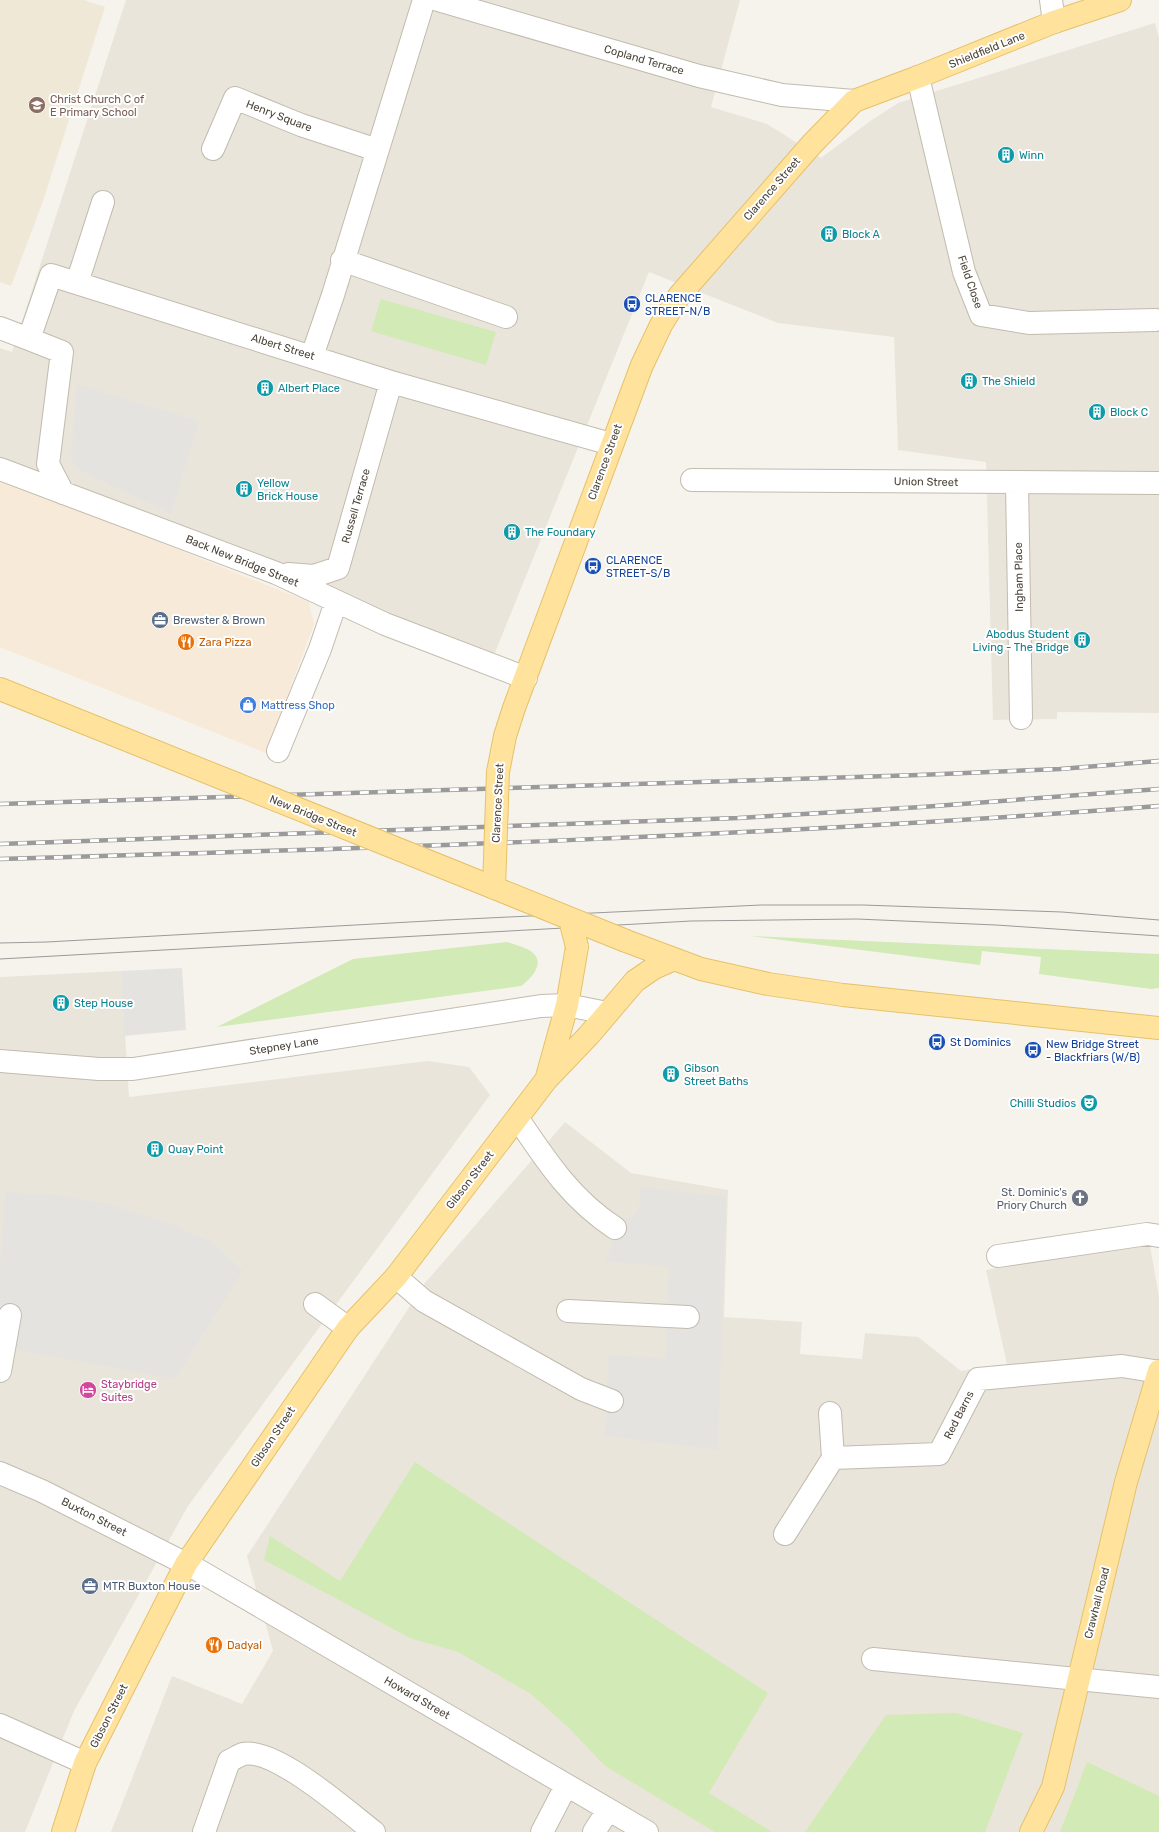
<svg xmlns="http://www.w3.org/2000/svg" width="1159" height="1832" font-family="Rubik,sans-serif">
<rect width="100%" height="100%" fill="#f6f3ec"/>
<path fill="#eae5da" d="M126,0H740L711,107L767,124L821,158L869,122L898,103L1155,23L1159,38V713L1057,712V719L993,720L986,462L898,450L894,337L778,323L649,272L492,660L0,465V348L12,352Z
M121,971L129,1097L428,1061L469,1067L490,1095L188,1506L74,1711L25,1832H0V977Z
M565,1122L631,1173L728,1190L724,1317L802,1322L800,1354L862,1359L865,1333L918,1337L961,1371L1007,1364L986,1270L1149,1240L1159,1297V1832H111L172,1676L242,1704L273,1651L247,1556L425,1283Z"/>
<path fill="#f7ead8" d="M0,478L309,602L314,624L266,753L0,647Z"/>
<path fill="#efe8d6" d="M0,0H84L105,7L42,204L11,286L0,282Z"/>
<path fill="#d2eab5" d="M381,299L496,332L486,365L371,331Z
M751,936L1159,954V988L1151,989L1039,974L1041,957L982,951L980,965Z
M507,942C515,945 529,948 534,954C545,965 529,980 521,986L217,1027L353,959Z
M415,1462L768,1693L709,1793L772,1832H715L605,1766L570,1729L531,1694L458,1652L410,1638L264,1560L270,1536L340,1581Z
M956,1713L1023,1733L985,1832H805L886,1715Z
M1087,1762L1159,1796V1832H1060Z"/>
<path fill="#e5e3e0" d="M77,384L199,421L171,514L79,470L73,463L71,454Z
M182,968L186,1030L124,1036L121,971Z
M641,1187L726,1197L718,1450L605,1436L608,1355L665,1358L669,1266L605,1262L621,1219L632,1218L639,1208Z
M5,1192L58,1195L104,1203L169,1223L212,1242L243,1271L175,1379L0,1347V1266Z"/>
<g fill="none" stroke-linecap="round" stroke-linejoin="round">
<defs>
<path id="minor" d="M438,0L699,76L782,95L854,101
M1051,0L1054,22
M918,77L964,272L981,315L1029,323L1156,320
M213,149L235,98L301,125L377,150
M342,260L506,317
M77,283L103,202
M0,328L29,339L51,275L391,382L611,444
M29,339L62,352L48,464L63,493
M312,356L333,295L424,0
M0,469L276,573L385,624L526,678
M692,480L1159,483
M1017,483L1021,718
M288,574L314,576L338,568L391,382
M278,751L320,649L336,602
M0,1061L99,1069H133L541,1006L567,1005L607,1013
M518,1119C547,1162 571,1199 615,1228
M998,1256L1147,1234L1159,1236
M396,1277L424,1301L581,1389L612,1401
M315,1304L348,1328
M568,1311L688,1317
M0,1371L10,1315
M830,1413L833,1458
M0,1473L42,1491L198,1570L647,1832
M785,1534L833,1458L939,1454L978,1379L1122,1366L1159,1372
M873,1659L1159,1687
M0,1725L85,1763
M204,1832L229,1761C234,1759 239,1755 243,1754C275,1747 348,1812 374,1832
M542,1832L566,1786
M594,1832L608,1810"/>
<path id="major" d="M0,689L234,783
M498,772L505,736L514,708L642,365L661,325L679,296L812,144L854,101L918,77L1054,22L1120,0
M626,941L701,969L768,984L843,995L1159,1028
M547,1077L567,1005L577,947
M63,1832L85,1763L186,1564L348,1328L396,1277L546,1080L589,1035L635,981L654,968L672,960
M1031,1832L1053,1787L1126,1482L1159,1371"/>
</defs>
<use href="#minor" stroke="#c2bbae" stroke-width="24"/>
<use href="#major" stroke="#e6c16a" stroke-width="24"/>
<use href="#minor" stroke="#fff" stroke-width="22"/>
<use href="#major" stroke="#ffe39c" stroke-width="22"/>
<path stroke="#9a9a9a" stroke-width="1" d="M0,943L47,942L446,920L761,905H863L1062,912L1159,920
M0,959L691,921L857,919L996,925L1159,936"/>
<defs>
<path id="rail" d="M0,804L919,775L1060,769L1159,761
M0,844L738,818L922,807L1159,789
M0,859C386,848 773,836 1159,806"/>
</defs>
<use href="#rail" stroke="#9a9a9a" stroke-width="4.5"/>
<use href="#rail" stroke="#fff" stroke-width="3" stroke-dasharray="9" stroke-linecap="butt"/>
<defs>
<path id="major-bridge" d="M234,783L626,941
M494,888L498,772
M570,919L577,947"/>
</defs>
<use href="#major-bridge" stroke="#e6c16a" stroke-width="24" stroke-linecap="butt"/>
<use href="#major-bridge" stroke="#ffe39c" stroke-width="22"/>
</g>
<defs>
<symbol id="school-disc" viewBox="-11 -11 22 22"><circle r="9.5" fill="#8d6e63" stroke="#fff"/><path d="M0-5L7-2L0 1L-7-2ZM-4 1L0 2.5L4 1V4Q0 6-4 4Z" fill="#fff"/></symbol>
<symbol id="building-disc" viewBox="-11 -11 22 22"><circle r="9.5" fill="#0f9aa8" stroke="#fff"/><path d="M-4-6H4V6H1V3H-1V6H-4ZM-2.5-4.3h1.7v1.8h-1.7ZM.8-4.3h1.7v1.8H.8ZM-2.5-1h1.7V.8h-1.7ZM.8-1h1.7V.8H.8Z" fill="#fff"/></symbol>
<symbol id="bus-disc" viewBox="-11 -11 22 22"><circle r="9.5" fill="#1a4fb4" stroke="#fff"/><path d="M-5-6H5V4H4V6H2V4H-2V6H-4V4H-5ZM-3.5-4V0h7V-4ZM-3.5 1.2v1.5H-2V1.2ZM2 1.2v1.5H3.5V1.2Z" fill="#fff"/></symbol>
<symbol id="office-disc" viewBox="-11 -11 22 22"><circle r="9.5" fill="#5c6f8a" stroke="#fff"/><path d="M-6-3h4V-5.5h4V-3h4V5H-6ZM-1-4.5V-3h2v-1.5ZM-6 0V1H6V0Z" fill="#fff"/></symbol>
<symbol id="restaurant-disc" viewBox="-11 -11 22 22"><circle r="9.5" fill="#e8710a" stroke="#fff"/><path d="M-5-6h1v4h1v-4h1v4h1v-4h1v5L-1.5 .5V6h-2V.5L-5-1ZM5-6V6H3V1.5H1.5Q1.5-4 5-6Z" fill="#fff"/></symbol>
<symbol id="shop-disc" viewBox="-11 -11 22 22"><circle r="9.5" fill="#3f7fe0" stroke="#fff"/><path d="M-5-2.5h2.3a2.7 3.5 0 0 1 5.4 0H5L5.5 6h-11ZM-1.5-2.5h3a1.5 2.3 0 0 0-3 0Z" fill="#fff"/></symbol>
<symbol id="theatre-disc" viewBox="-11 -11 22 22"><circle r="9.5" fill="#0f9aa8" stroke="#fff"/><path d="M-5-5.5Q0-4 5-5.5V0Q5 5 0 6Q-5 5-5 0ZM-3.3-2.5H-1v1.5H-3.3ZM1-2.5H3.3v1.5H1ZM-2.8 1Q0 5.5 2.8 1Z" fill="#fff"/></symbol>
<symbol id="church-disc" viewBox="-11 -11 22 22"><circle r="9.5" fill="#6b7280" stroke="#fff"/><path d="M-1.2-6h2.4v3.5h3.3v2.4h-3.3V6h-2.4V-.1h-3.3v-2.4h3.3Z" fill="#fff"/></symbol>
<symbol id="hotel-disc" viewBox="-11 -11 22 22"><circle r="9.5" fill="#d1479c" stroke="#fff"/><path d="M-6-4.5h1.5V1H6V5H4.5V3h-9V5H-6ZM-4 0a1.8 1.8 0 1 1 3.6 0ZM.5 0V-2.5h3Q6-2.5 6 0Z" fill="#fff"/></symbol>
</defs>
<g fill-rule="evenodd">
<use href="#school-disc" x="27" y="95" width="20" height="20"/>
<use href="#building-disc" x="996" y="145" width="20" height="20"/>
<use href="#building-disc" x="819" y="224" width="20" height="20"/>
<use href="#bus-disc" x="622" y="294" width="20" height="20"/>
<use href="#building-disc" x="959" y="371" width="20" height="20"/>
<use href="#building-disc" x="255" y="378" width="20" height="20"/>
<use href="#building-disc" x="1087" y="402" width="20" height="20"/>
<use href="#building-disc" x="234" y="479" width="20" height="20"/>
<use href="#building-disc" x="502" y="522" width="20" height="20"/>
<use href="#bus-disc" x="583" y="556" width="20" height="20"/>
<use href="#office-disc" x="150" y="610" width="20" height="20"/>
<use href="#building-disc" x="1072" y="630" width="20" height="20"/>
<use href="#restaurant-disc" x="176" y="632" width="20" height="20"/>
<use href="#shop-disc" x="238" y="695" width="20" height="20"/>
<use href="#building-disc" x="51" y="993" width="20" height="20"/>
<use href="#bus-disc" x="927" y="1032" width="20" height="20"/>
<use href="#bus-disc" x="1023" y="1040" width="20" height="20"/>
<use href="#building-disc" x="661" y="1064" width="20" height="20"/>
<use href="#theatre-disc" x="1079" y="1093" width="20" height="20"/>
<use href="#building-disc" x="145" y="1139" width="20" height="20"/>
<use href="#church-disc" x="1070" y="1188" width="20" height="20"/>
<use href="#hotel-disc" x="78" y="1380" width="20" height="20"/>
<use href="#office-disc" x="80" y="1576" width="20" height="20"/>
<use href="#restaurant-disc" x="204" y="1635" width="20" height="20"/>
</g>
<g text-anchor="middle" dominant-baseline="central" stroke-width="4" stroke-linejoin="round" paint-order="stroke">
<g font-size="11" fill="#4b4439" stroke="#fff">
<text transform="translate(987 50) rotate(-22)">Shieldfield Lane</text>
<text transform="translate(644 60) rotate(16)">Copland Terrace</text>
<text transform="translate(279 116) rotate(21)">Henry Square</text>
<text transform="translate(772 189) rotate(-49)">Clarence Street</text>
<text transform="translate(970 282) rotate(71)">Field Close</text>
<text transform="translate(283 347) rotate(17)">Albert Street</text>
<text transform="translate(605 462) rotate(-70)">Clarence Street</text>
<text transform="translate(926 482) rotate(1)">Union Street</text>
<text transform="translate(356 506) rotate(-74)">Russell Terrace</text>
<text transform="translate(242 561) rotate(22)">Back New Bridge Street</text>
<text transform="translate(1019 577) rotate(-91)">Ingham Place</text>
<text transform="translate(498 803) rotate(-87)">Clarence Street</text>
<text transform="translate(313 816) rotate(22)">New Bridge Street</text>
<text transform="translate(284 1046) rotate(-9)">Stepney Lane</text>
<text transform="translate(470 1180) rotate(-52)">Gibson Street</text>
<text transform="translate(959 1415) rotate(-63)">Red Barns</text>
<text transform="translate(273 1437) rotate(-56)">Gibson Street</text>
<text transform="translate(94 1517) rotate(27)">Buxton Street</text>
<text transform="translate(1097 1603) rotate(-76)">Crawhall Road</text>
<text transform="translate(417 1698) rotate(30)">Howard Street</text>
<text transform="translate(109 1716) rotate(-63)">Gibson Street</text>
</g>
<g font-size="11" fill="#785e54" stroke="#fff" text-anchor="start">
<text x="50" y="99">Christ Church C of<tspan x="50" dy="13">E Primary School</tspan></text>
</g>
<g font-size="11" fill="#0d838f" stroke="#fff" text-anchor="start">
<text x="1019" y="155">Winn</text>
<text x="842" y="234">Block A</text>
<text x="982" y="381">The Shield</text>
<text x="278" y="388">Albert Place</text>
<text x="1110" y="412">Block C</text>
<text x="257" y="483">Yellow<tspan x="257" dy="13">Brick House</tspan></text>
<text x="525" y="532">The Foundary</text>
<text x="1069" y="634" text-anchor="end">Abodus Student<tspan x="1069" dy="13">Living - The Bridge</tspan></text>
<text x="74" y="1003">Step House</text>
<text x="684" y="1068">Gibson<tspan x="684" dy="13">Street Baths</tspan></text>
<text x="1076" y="1103" text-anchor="end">Chilli Studios</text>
<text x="168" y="1149">Quay Point</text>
</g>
<g font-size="11" fill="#164399" stroke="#fff" text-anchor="start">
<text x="645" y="298">CLARENCE<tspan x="645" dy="13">STREET-N/B</tspan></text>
<text x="606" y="560">CLARENCE<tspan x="606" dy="13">STREET-S/B</tspan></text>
<text x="950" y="1042">St Dominics</text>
<text x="1046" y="1044">New Bridge Street<tspan x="1046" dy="13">- Blackfriars (W/B)</tspan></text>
</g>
<g font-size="11" fill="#4e5e75" stroke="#fff" text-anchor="start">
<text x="173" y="620">Brewster &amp; Brown</text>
<text x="103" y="1586">MTR Buxton House</text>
</g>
<g font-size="11" fill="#c56008" stroke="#fff" text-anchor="start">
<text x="199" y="642">Zara Pizza</text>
<text x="227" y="1645">Dadyal</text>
</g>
<g font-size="11" fill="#366cbe" stroke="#fff" text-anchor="start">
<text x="261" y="705">Mattress Shop</text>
</g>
<g font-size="11" fill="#5b616d" stroke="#fff" text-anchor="end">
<text x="1067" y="1192">St. Dominic's<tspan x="1067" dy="13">Priory Church</tspan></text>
</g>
<g font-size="11" fill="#b23c85" stroke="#fff" text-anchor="start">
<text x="101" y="1384">Staybridge<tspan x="101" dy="13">Suites</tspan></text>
</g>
</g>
</svg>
